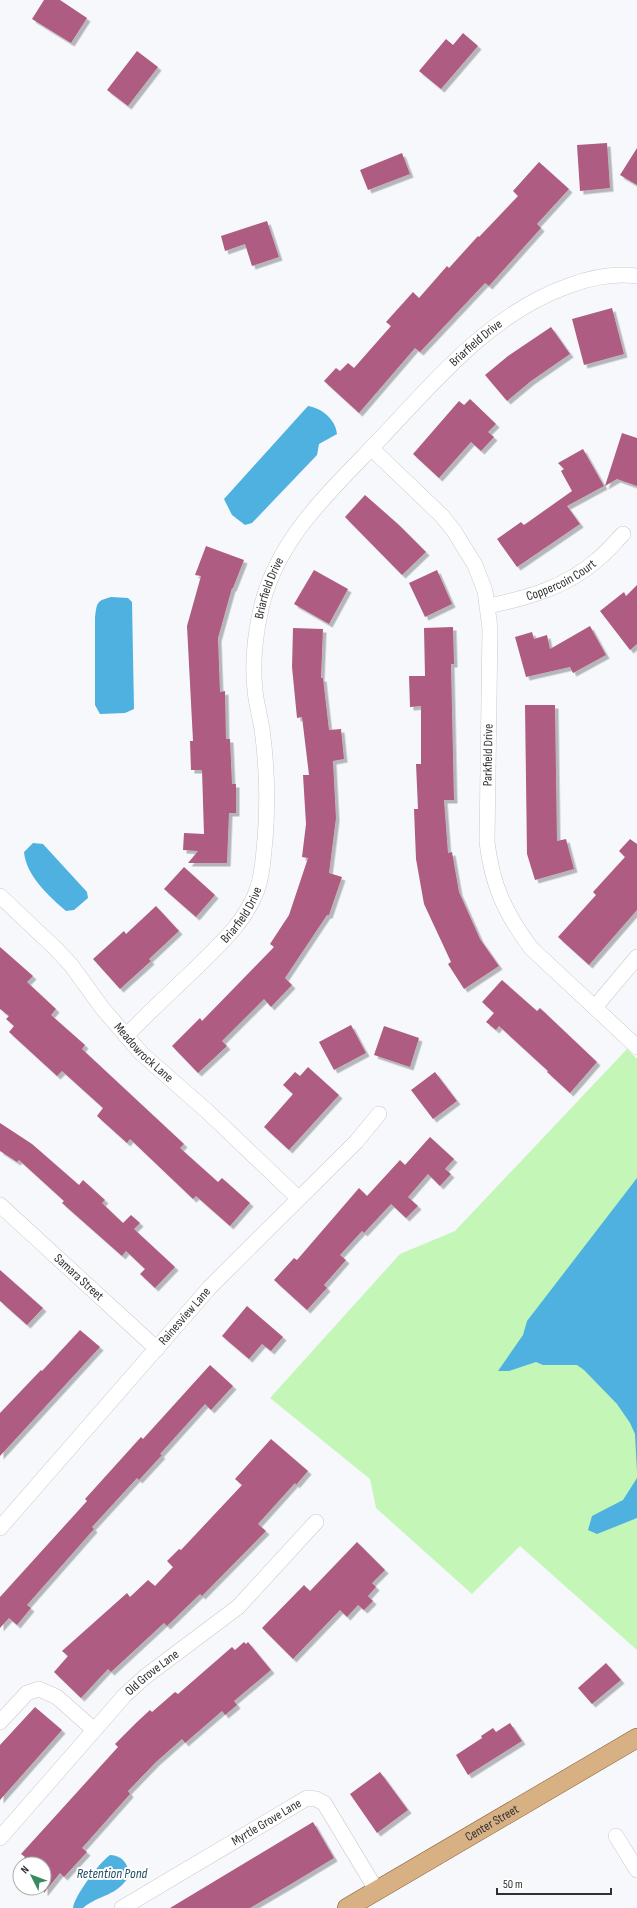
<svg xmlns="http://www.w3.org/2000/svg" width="637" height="1908" font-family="'Sofia Sans Condensed',sans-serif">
<defs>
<filter id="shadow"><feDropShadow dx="3.5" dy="3.5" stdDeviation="0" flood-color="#0004"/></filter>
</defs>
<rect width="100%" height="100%" fill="#f6f8fc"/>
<path fill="#c3f6b7" d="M627,1049L637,1059V1650L520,1546L472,1594L376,1508L370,1479L270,1398L400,1254L455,1231Z"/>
<path fill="#4eb1e0" d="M308,406C322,408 336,420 337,434L319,444L317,455L252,523L245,525L232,515L224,499Z
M111,597L128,598L132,602L134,709L125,713L100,714L95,705V618C97,603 96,601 111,597Z
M33,843L43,844L87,892L88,898L74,910L66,911C50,897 26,876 24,852Z
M637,1178V1472L635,1434L630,1423L617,1404L584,1370L577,1365H543L536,1362L509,1371H498L523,1335L527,1321Z
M637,1478V1518L597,1534L588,1530L592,1516L623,1500Z
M110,1855C123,1856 126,1862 130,1874C118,1897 99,1894 83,1908H73C75,1895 99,1863 110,1855Z"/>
<path fill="#ae5c81" filter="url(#shadow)" d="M44,0H60L87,18L71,43L32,19Z
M463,33L478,46L441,89L419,71L446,39L453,45Z
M137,51L158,67L128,106L107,90Z
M607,143L610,188L580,191L577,145Z
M637,148V185L620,175Z
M402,153L410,174L368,190L360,170Z
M539,162L569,189L537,224L541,228L489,286L485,283L420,352L415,348L359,413L324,381L336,368L340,371L348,363L354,368L391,326L386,322L413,292L419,298L447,266L449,268L478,236L479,237L518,196L513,191Z
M267,221L279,257L252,266L245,244L225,251L221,236Z
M612,308L624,354L584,365L572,319Z
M551,327L570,354L531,381L507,401L485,375L508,356Z
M470,399L496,424L488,432L494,437L481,451L471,442L439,478L413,454L459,401L464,405Z
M622,433L637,438V486L617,479L605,486Z
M583,449L604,486L567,506L580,524L517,567L497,539L521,522L524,525L572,491L561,471L564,469L558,463Z
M365,495L399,525L426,552L402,575L345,517Z
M206,546L244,560L233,588H232L218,638L220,692L225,691L226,739H230L232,784H236V813H229L227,863H188L198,851L183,850L184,833L204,834L202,770H191L190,741H193L187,626L201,576L195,575Z
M314,570L348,589L329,624L294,604Z
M437,570L452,604L425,617L409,583Z
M637,585V644L630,650L600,611L624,592L626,596Z
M590,626L606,655L573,673L570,667L526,677L515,637L532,632L534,639L547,635L550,649Z
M453,627L454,664H451L454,800H444L448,853L452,852L459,892L480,939L499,966L464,989L448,964L451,962L424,904L416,859L414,809H418L416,764H421V706L410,707L409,676H425L424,628Z
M293,628L323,629L321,678H323L329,730L341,729L344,759L333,761L336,818L329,873L342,877L329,915H327L285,978L292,985L271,1007L264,999L222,1041L227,1046L198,1073L172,1046L200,1018L202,1021L274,947L270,944L289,915L308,858L302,857L306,824L303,775H309L302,717L297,718L292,667Z
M525,705H555L557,841L566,839L574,869L535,880L527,854Z
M630,839L637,844V910L589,965L558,937L596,895L593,892L625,857L619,851Z
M184,867L215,895L196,917L164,889Z
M156,906L179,931L149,959L151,961L120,989L93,959L124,931L126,934Z
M0,947L33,976L27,982L56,1009L51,1015L85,1045L82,1049L184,1144L180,1148L218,1182L222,1178L250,1203L230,1226L196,1196L193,1199L130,1139L127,1143L97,1116L103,1108L62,1071L57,1076L9,1032L14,1026L6,1019L9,1016L0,1009Z
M502,980L537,1011L540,1008L597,1062L570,1093L547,1072L548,1071L499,1026L496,1030L486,1022L494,1013L482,1002Z
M351,1025L366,1053L334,1070L319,1042Z
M384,1026L419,1038L410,1067L374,1055Z
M308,1067L339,1095L289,1150L264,1127L293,1094L283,1085L295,1072L300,1076Z
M435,1072L457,1101L433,1119L411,1090Z
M0,1123L32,1144L79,1185L83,1180L105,1200L102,1203L123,1223L131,1215L140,1223L134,1229L175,1267L155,1288L140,1274L145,1269L126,1251L122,1256L62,1203L64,1201L19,1160L17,1162L0,1151Z
M430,1137L454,1159L445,1169L451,1174L440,1186L428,1174L408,1197L418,1206L406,1218L391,1204L364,1233L362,1231L340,1255L346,1260L324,1285L327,1288L307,1310L274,1280L294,1258L297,1260L359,1188L367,1196L400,1160L405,1165Z
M0,1270L43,1308L27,1325L0,1301Z
M247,1306L283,1337L271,1351L262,1344L249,1359L222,1336Z
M80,1330L100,1347L0,1456V1413L41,1370L42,1371Z
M210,1365L233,1386L211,1410L205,1404L160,1454L162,1455L139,1480L137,1478L92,1527L94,1529L27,1605L31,1608L17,1625L9,1618L0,1628V1597L87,1501L85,1499L141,1437L143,1439Z
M271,1439L308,1471L296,1485L295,1483L258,1524L266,1531L202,1596L200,1594L167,1626L164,1623L111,1672L108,1669L81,1698L54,1672L68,1656L62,1651L127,1593L130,1597L148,1580L155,1586L173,1567L167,1561L179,1549L181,1550L242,1485L235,1479Z
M357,1542L385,1570L372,1583L376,1587L368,1596L373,1601L364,1610L358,1605L347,1617L340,1610L293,1659L262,1628L304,1585L310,1591Z
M244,1642L246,1644L248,1642L271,1670L234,1701L237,1705L225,1715L222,1711L185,1743L182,1739L156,1762L128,1791L130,1794L82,1848L87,1852L64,1877L60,1873L44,1893V1864H19L25,1857L21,1854L118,1747L115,1744L137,1722L150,1710L152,1712L175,1692L178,1694L232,1647L235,1650Z
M606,1663L621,1680L592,1704L578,1688Z
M35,1707L62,1730L0,1800V1745Z
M510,1723L522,1741L468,1775L456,1755L482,1738L481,1736L493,1728L496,1732Z
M380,1772L408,1810L377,1833L350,1794Z
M313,1822L334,1858L291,1884L250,1908H170Z"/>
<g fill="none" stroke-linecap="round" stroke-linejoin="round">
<defs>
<g id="minor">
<path d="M371,448L442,516L454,531L475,565L485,591L490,628L487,842C492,885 505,913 531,948L637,1047"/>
<path id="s1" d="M488,606C528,598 566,587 597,560C607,552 615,542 623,534"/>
<path id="s2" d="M0,896L55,948L71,965L103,1009L142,1054L208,1112L298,1198"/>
<path d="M595,1007L637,957"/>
<path id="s3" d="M126,1036C148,1013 172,991 195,969C219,945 245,923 257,890C263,874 263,857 265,840C268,804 267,766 262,729C260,716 256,703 255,690C252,663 255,635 261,609C277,537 333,489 381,438C437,379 490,314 568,286C589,278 614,273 637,276"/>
<path id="s4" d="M0,1205L157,1349"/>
<path id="s5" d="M0,1528L210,1287L356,1142L379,1114"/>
<path d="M0,1722L27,1693L39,1689L57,1697L93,1729"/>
<path d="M616,1836L637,1870"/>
<path id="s6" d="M0,1838L125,1695L146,1676L238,1607L316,1522"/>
<path id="s7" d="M122,1908L307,1798L316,1799L324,1803L377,1891"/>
</g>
<g id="major">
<path id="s8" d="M347,1908L637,1738"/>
</g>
</defs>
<use href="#minor" stroke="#c9cace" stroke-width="16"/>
<use href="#major" stroke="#8c6131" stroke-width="20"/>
<use href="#minor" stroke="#fff" stroke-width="15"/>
<use href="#major" stroke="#d7b083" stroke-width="19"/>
</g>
<g text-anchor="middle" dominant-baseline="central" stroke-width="4" stroke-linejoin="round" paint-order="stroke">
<g font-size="13" fill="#313133" stroke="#fff">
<text stroke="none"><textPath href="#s3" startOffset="827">Briarfield Drive</textPath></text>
<text stroke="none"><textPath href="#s1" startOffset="78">Coppercoin Court</textPath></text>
<text stroke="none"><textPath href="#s3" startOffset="503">Briarfield Drive</textPath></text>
<text transform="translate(488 755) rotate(-89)">Parkfield Drive</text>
<text stroke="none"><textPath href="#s3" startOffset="168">Briarfield Drive</textPath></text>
<text stroke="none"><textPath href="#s2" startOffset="213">Meadowrock Lane</textPath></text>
<text stroke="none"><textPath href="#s4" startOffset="107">Samara Street</textPath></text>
<text stroke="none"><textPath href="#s5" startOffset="281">Rainesview Lane</textPath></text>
<text stroke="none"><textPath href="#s6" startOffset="225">Old Grove Lane</textPath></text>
<text stroke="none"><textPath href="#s7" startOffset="168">Myrtle Grove Lane</textPath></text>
<text stroke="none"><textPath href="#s8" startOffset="168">Center Street</textPath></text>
</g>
<g font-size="14" font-style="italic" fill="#244d62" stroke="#fff">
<text x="112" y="1873">Retention Pond</text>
</g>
</g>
<g transform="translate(32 1876) rotate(312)"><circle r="19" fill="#ffffff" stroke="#adadad"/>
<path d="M0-3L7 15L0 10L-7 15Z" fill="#378b5e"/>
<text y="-6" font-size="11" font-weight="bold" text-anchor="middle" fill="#313133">N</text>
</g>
<path d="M497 1888v6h114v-6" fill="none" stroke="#313133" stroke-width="2"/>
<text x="503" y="1888" font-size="12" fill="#313133" stroke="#ffffff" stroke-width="3" paint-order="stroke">50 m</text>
</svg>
